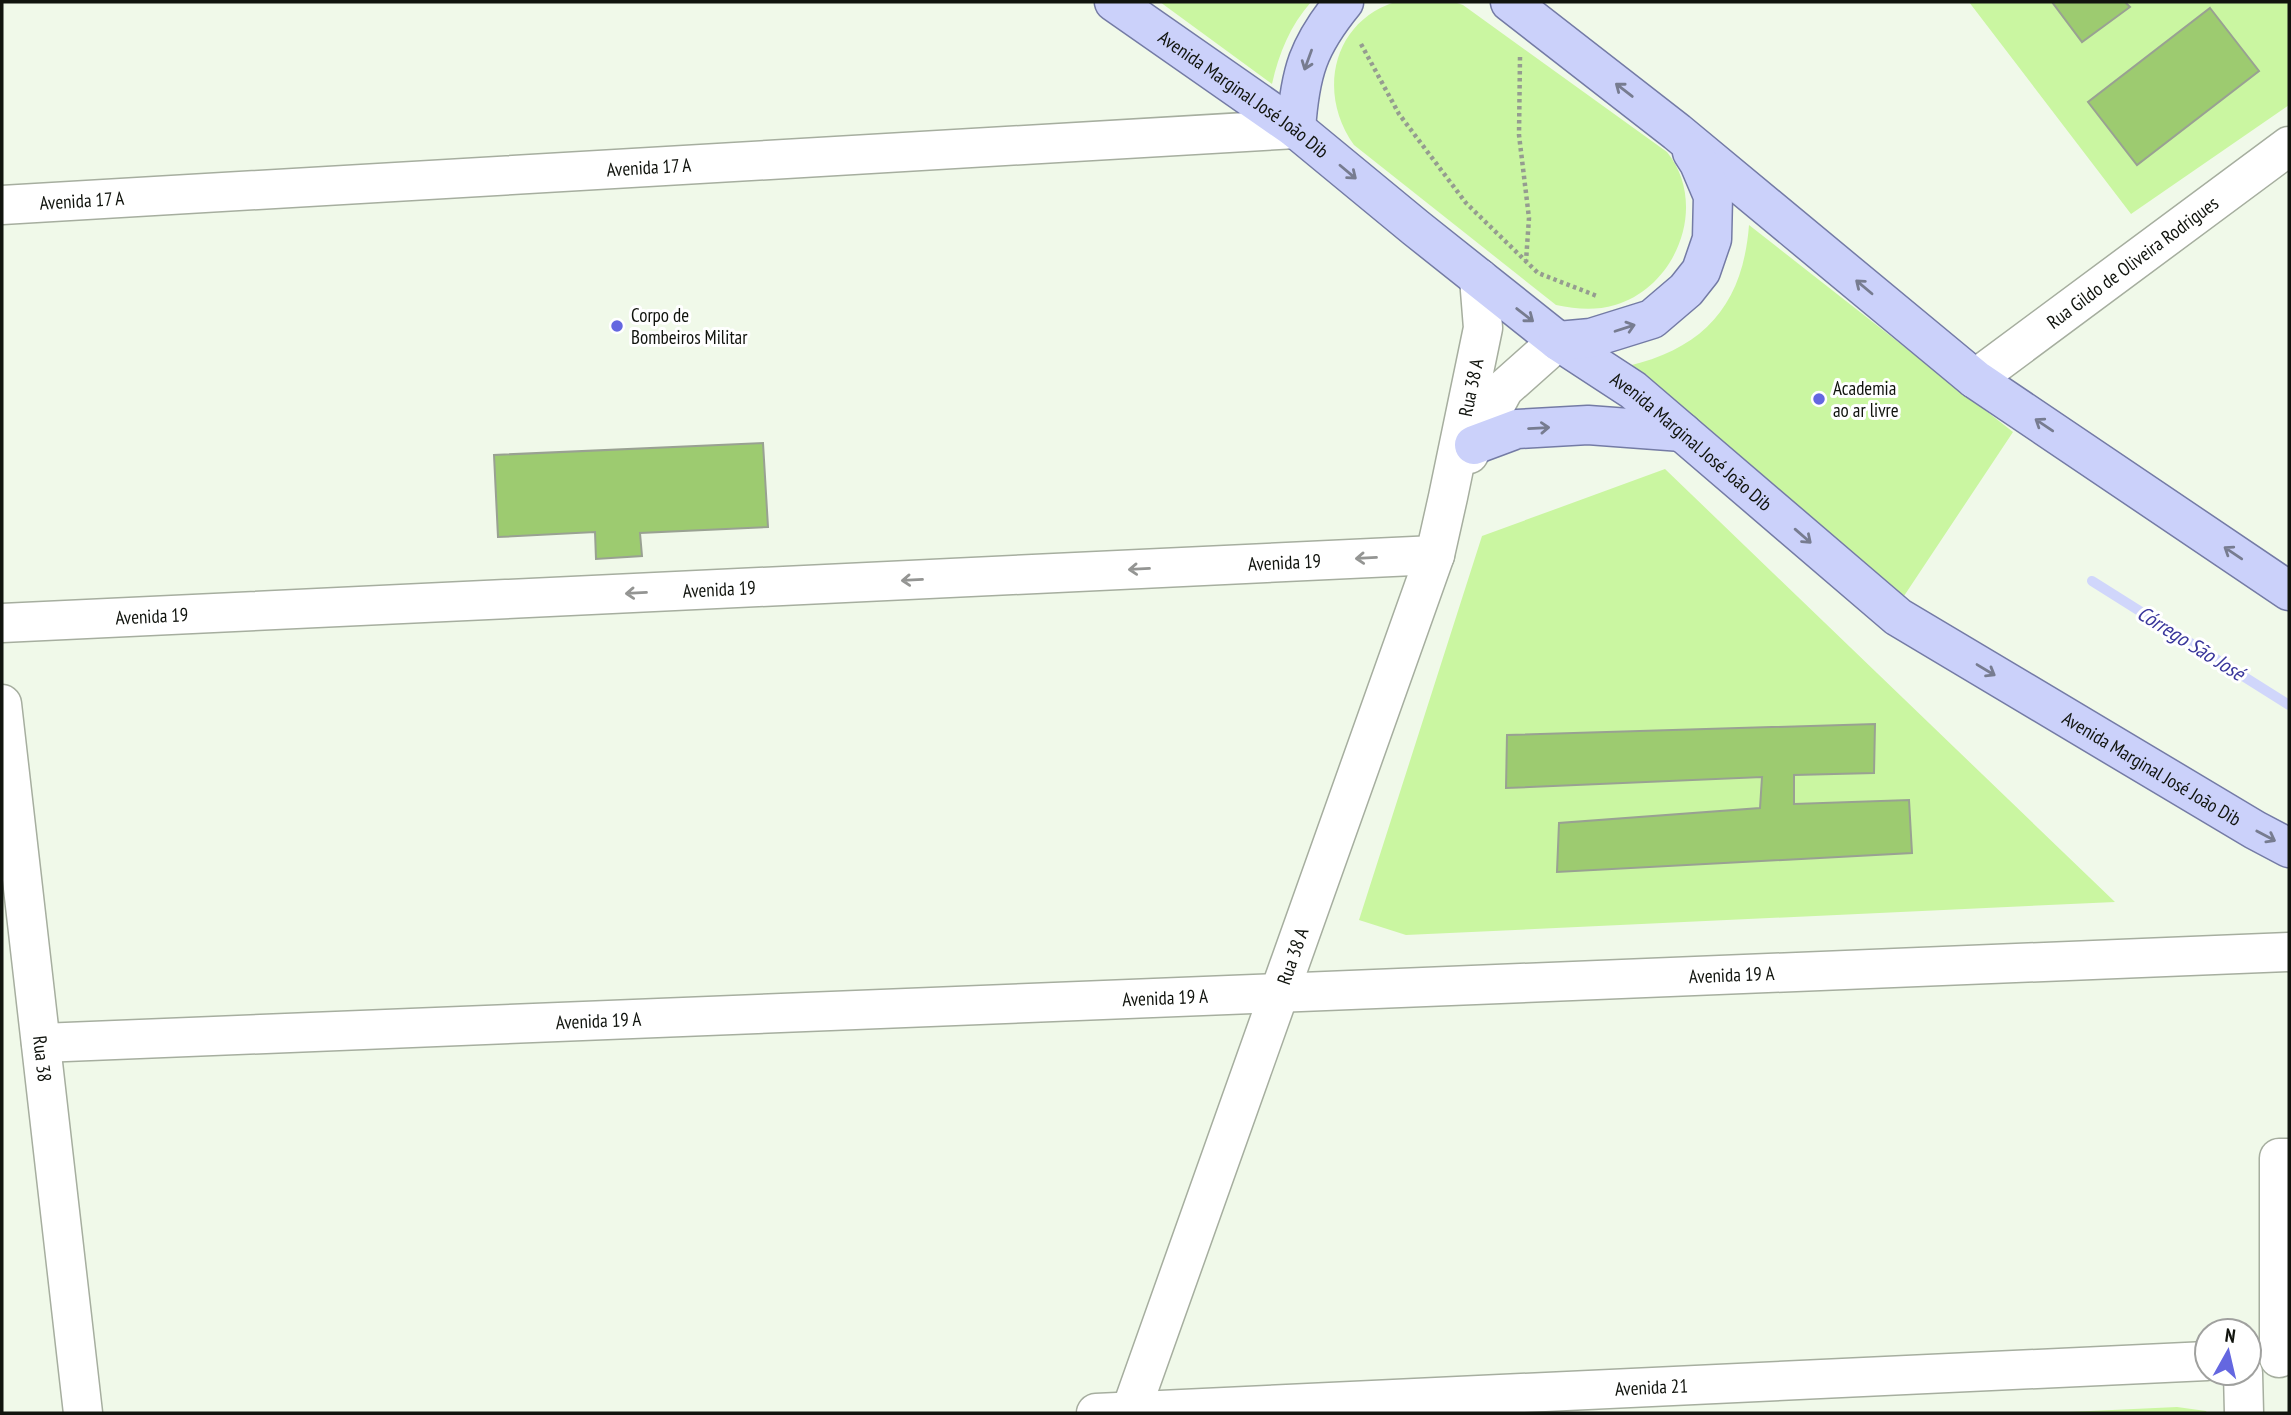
<svg xmlns="http://www.w3.org/2000/svg" width="2291" height="1415" font-family="'PT Sans Narrow',sans-serif">
<rect width="100%" height="100%" fill="#f0f9e9"/>
<path fill="#caf6a1" d="M1160,2H1311C1290,26 1279,53 1272,84Z
M1395,2H1454L1463,5L1667,152C1709,204 1677,287 1615,305C1595,311 1576,309 1556,305L1354,145C1317,94 1332,22 1395,2Z
M1969,2H2289V105L2131,214Z
M1749,225L2013,432L1904,596L1628,366C1705,348 1743,304 1749,225Z
M1665,469L2115,902L1406,935L1359,920L1482,536Z
M2177,1407L2206,1411L2207,1413H2047Z"/>
<g fill="none" stroke-linecap="round" stroke-linejoin="round">
<path stroke="#d0d6fb" stroke-width="10" d="M2092,581L2289,705"/>
</g>
<path fill="#9dcb70" stroke="#99a192" stroke-width="2" d="M2052,2H2125L2130,7L2082,42Z
M2210,8L2259,71L2137,165L2088,102Z
M763,443L768,527L640,533L642,556L596,559L595,532L498,537L494,455Z
M1875,724L1874,773L1794,775V804L1909,800L1912,853L1557,872L1559,823L1760,808L1762,777L1506,788L1507,735Z"/>
<g fill="none" stroke-linecap="round" stroke-linejoin="round">
<defs>
<g id="minor">
<path id="s1" d="M2,205L1296,129"/>
<path id="s2" d="M1975,379L2289,146"/>
<path d="M1469,454L1504,389L1558,341"/>
<path id="s3" d="M2,623L1435,555"/>
<path id="s4" d="M2,704L83,1413"/>
<path id="s5" d="M41,1043L2289,952"/>
<path d="M2279,1358V1158H2289"/>
<path d="M2243,1373L2244,1413"/>
<path id="s6" d="M1096,1413L2207,1361"/>
<path id="s7" d="M1130,1413L1435,555L1448,497L1483,328L1479,278"/>
</g>
<g id="major">
<path id="s8" d="M1114,2L1296,129L1416,228L1558,341L1633,390L1898,617L2255,830L2289,848"/>
<path d="M1510,2L1677,132L1975,379L2289,591"/>
<path d="M1296,129C1300,72 1308,46 1344,2"/>
<path d="M1558,341L1591,338L1652,319L1686,290L1701,271L1712,239L1713,196L1699,163L1692,152"/>
<path d="M1474,445L1517,429L1588,425L1682,432"/>
</g>
</defs>
<use href="#minor" stroke="#a6ae9f" stroke-width="41"/>
<use href="#major" stroke="#747ba5" stroke-width="41"/>
<path stroke="#959c90" stroke-width="4.5" stroke-dasharray="3.5 3.5" stroke-linecap="butt" d="M1361,44L1399,114L1466,203L1538,273L1597,296
M1520,57L1519,135L1529,218L1526,261"/>
<use href="#minor" stroke="#fff" stroke-width="38"/>
<use href="#major" stroke="#cbd1fa" stroke-width="38"/>
</g>
<defs><path id="oneway-shaft" d="M-6 0H5M1.5-3L5.5 0L1.5 3" fill="none" stroke-width="1.6" stroke-linecap="round" stroke-linejoin="round" transform="scale(1.75)"/></defs>
<g stroke="#777c90">
<use href="#oneway-shaft" transform="translate(1308 60) rotate(110)"/>
<use href="#oneway-shaft" transform="translate(1624 90) rotate(-142)"/>
<use href="#oneway-shaft" transform="translate(1348 172) rotate(40)"/>
<use href="#oneway-shaft" transform="translate(1864 287) rotate(-140)"/>
<use href="#oneway-shaft" transform="translate(1525 315) rotate(38)"/>
<use href="#oneway-shaft" transform="translate(1625 328) rotate(-18)"/>
<use href="#oneway-shaft" transform="translate(2044 425) rotate(-146)"/>
<use href="#oneway-shaft" transform="translate(1539 428) rotate(-3)"/>
<use href="#oneway-shaft" transform="translate(1803 536) rotate(41)"/>
<use href="#oneway-shaft" transform="translate(2233 553) rotate(-146)"/>
<use href="#oneway-shaft" transform="translate(1986 670) rotate(31)"/>
<use href="#oneway-shaft" transform="translate(2266 836) rotate(28)"/>
</g>
<g stroke="#949593">
<use href="#oneway-shaft" transform="translate(1366 558) rotate(177)"/>
<use href="#oneway-shaft" transform="translate(1139 569) rotate(177)"/>
<use href="#oneway-shaft" transform="translate(912 580) rotate(177)"/>
<use href="#oneway-shaft" transform="translate(636 593) rotate(177)"/>
</g>
<g fill="#6467e0" stroke="#fff" stroke-width="2.5">
<circle cx="617" cy="326" r="7"/>
<circle cx="1819" cy="399" r="7"/>
</g>
<g text-anchor="middle" dominant-baseline="central" stroke-width="6" stroke-linejoin="round" paint-order="stroke">
<g font-size="19" fill="#11140e" stroke="#fff">
<text stroke="none"><textPath href="#s8" startOffset="159">Avenida Marginal José João Dib</textPath></text>
<text stroke="none"><textPath href="#s1" startOffset="648">Avenida 17 A</textPath></text>
<text stroke="none"><textPath href="#s1" startOffset="80">Avenida 17 A</textPath></text>
<text stroke="none"><textPath href="#s2" startOffset="196">Rua Gildo de Oliveira Rodrigues</textPath></text>
<text stroke="none"><textPath href="#s7" startOffset="1082">Rua 38 A</textPath></text>
<text stroke="none"><textPath href="#s8" startOffset="726">Avenida Marginal José João Dib</textPath></text>
<text stroke="none"><textPath href="#s3" startOffset="1284">Avenida 19</textPath></text>
<text stroke="none"><textPath href="#s3" startOffset="718">Avenida 19</textPath></text>
<text stroke="none"><textPath href="#s3" startOffset="150">Avenida 19</textPath></text>
<text stroke="none"><textPath href="#s8" startOffset="1293">Avenida Marginal José João Dib</textPath></text>
<text stroke="none"><textPath href="#s7" startOffset="485">Rua 38 A</textPath></text>
<text stroke="none"><textPath href="#s5" startOffset="1692">Avenida 19 A</textPath></text>
<text stroke="none"><textPath href="#s5" startOffset="1125">Avenida 19 A</textPath></text>
<text stroke="none"><textPath href="#s5" startOffset="558">Avenida 19 A</textPath></text>
<text stroke="none"><textPath href="#s4" startOffset="357">Rua 38</textPath></text>
<text stroke="none"><textPath href="#s6" startOffset="556">Avenida 21</textPath></text>
</g>
<g font-size="19" fill="#11140e" stroke="#fff" text-anchor="start">
<text x="631" y="315">Corpo de<tspan x="631" dy="22">Bombeiros Militar</tspan></text>
<text x="1833" y="388">Academia<tspan x="1833" dy="22">ao ar livre</tspan></text>
</g>
<g font-size="21" font-style="italic" fill="#39369b" stroke="#fff">
<text transform="translate(2191 643) rotate(32)">Córrego São José</text>
</g>
</g>
<rect width="2291" height="1415" fill="none" stroke="#11140e" stroke-width="7"/>
<g transform="translate(2228 1352) rotate(8)"><circle r="33" fill="#ffffff" stroke="#a0a19f" stroke-width="2"/>
<path d="M0-5L12 26L0 18L-12 26Z" fill="#6467e0"/>
<text y="-10" font-size="19" font-weight="bold" text-anchor="middle" fill="#11140e">N</text>
</g>
</svg>
